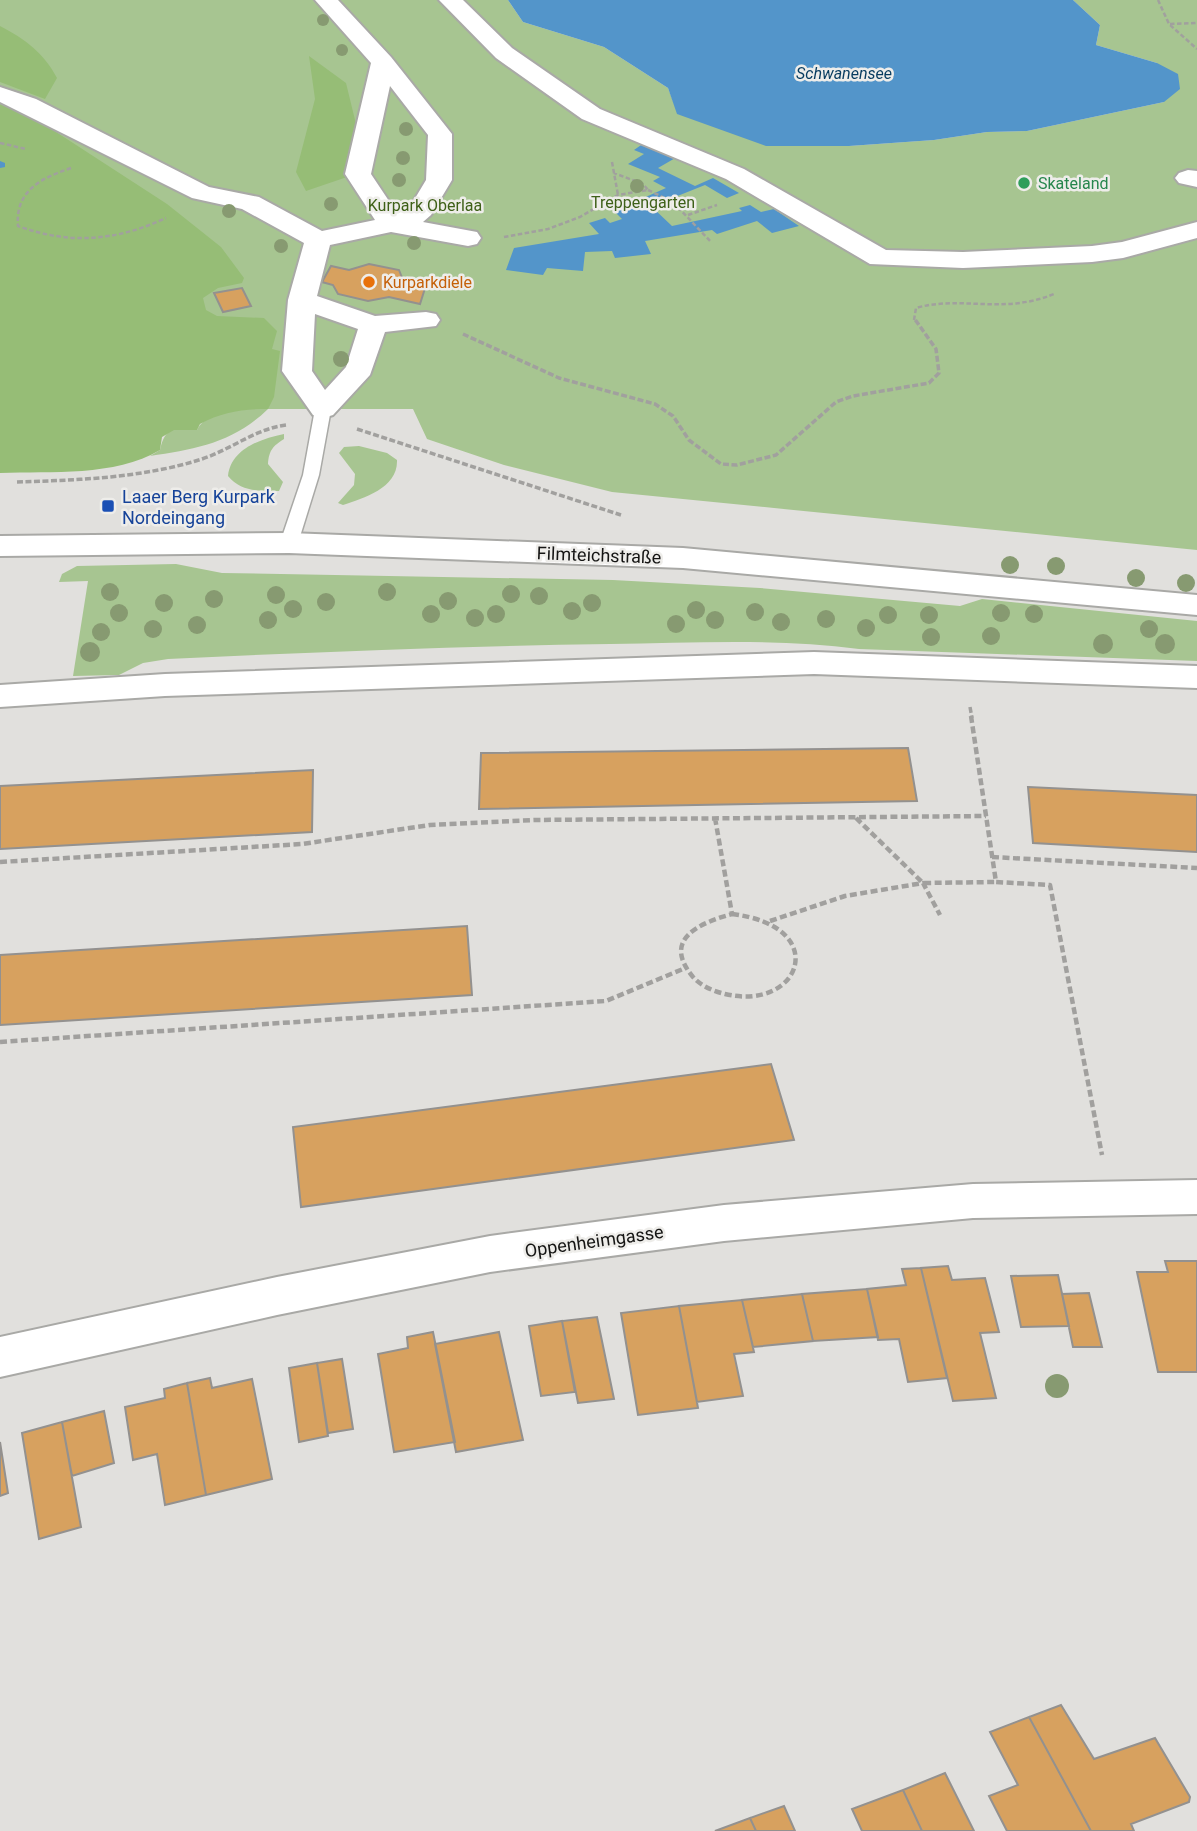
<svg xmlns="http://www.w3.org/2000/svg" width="1197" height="1831" font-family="Roboto,sans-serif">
<rect width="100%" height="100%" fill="#e1e0dd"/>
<path fill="#a7c591" d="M0,0H508L523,22L604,47L668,88L678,114L849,146L934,140L987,132L1027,131L1164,102L1157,63L1096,45L1100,25L1073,0H1197V550L612,492L504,465L427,439L413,409H268C233,443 196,449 150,456L160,450C165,427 175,426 197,430C204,414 229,413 243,408L0,415Z
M284,434V439C273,446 269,450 268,464L283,482L279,491C260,491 241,492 228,476C231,449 260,439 284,434Z
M359,446L387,453L397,460C398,488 364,498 343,505L338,503L354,485L355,474L339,453L344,447Z
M176,564L222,573L613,580L760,588L960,606L982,599L1197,621V661L859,649C777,638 693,643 610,644C462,646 315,652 168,659L143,663L119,675L73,676L88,581L59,582L62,574L77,566Z"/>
<path fill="#96bd76" d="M0,26C25,39 44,53 57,78L45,99L0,82Z
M309,56L346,83L356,124L347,177L306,191L296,172L315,99Z
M0,104L33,117L167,204L221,247L244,278L242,283L218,288L203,298L206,310L217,316L264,318L277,331L272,349L280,351L274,397L268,409C243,409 222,412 200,424L197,430H174L162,437L160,450C114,477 52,471 0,473Z"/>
<path fill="#5395ca" d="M508,0H1073L1100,25L1096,45L1157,63L1178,74L1180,89L1164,102L1027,131L987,132L934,140L849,146H766L677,114L668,88L604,47L523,22Z
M644,143L677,157L658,168L695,186L713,178L739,193L727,198L705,185L675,197L679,200L653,208L672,226L742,211L739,208L750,205L761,212L774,209L799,226L772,233L757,221L717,234L712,230L645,241L651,254L615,258L612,251L585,252L583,271L547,268L543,275L506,270L514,248L599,234L589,223L605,218L610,223L622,219L614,211L666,188L653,181L660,177L628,164L644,154L634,150Z"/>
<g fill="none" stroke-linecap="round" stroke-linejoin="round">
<path fill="#5395ca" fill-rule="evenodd" d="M0,161L5,163V167L0,168Z"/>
</g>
<path fill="#d7a15f" stroke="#93918f" stroke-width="2" d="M369,264L399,270L403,280L426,285L420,304L389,297L368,301L338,294L333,285L322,282L331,266L349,270Z
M242,288L251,306L223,312L214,293Z
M908,748L917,801L479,809L481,753Z
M313,770L312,832L0,849V786Z
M1028,787L1197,795V852L1033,843Z
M467,926L472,995L0,1025V955Z
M771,1064L794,1140L301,1207L293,1127Z
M1165,1261H1197V1372H1158L1137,1272H1168Z
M948,1266L952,1280L985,1278L999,1332L980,1333L996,1398L953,1401L921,1268Z
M921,1268L947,1378L908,1382L899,1339L878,1340L867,1289L906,1285L902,1269Z
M1058,1275L1069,1326L1021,1327L1011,1276Z
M867,1289L878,1337L813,1341L802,1294Z
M1089,1293L1102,1347H1073L1062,1294Z
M802,1294L813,1341L753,1347L742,1300Z
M742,1300L754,1352L734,1354L743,1396L697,1402L679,1306Z
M679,1306L698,1408L638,1415L621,1313Z
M597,1317L614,1399L578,1403L562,1321Z
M562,1321L575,1392L541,1396L529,1326Z
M433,1332L455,1442L394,1452L378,1354L408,1348L407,1337Z
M499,1332L523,1440L456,1452L435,1344Z
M342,1359L353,1429L328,1433L317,1363Z
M317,1363L328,1436L299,1442L289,1368Z
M210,1378L212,1388L252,1379L272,1479L206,1495L187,1383Z
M187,1383L206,1495L165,1505L157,1454L133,1460L125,1407L165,1398L164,1389Z
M104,1411L114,1463L72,1476L62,1422Z
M62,1422L81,1527L39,1539L22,1433Z
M0,1442L8,1493L0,1496Z
M1061,1705L1094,1759L1155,1738L1190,1797L1189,1802L1131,1824L1134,1831H1091L1029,1717Z
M1029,1717L1091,1831H1007L989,1796L1018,1785L990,1732Z
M945,1773L974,1831H922L903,1790Z
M903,1790L922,1831H862L852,1809Z
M784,1806L795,1831H756L750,1818Z
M750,1818L756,1831H715Z"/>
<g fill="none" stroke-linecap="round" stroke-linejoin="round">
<defs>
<path id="lane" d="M323,404L331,409L319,475L298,543L295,547H283L280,543L303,475L315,409Z"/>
<path id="street" d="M315,0H338L391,57L452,134V180L431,215L423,222L477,232L481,238L477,244L468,246L391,232L330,245L317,296L375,316L426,312L436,314L440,320L436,326L385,332L370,375L333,415L323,418L313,415L282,371L288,300L304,243L242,209L192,198L0,102V87L36,99L209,187L259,197L322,231L375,220L345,174L371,63ZM390,86L428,135L426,180L408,210L397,213L371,174ZM315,314L358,329L346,367L325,390L312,371Z
M439,0H463L512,48L600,109L744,169L886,250L963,252L1092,246L1122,242L1197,222V238L1123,258L1092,262L963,268L870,264L726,179L582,119L496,58Z
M1188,170L1197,171V187L1179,183L1175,178L1179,173Z
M289,533L683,548L1197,595V615L683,568L289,553L0,556V536Z
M814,652L1197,666V688L814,674L165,696L0,707V685L165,674Z
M1197,1180V1214L973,1218L724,1241L490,1272L277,1315L0,1377V1337L277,1277L490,1236L724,1205L973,1184Z"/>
</defs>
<use href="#lane" stroke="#a9a9a6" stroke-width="3"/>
<use href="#street" stroke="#a9a9a6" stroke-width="4"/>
<path stroke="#a1a09e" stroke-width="2.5" stroke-dasharray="4.5 2.5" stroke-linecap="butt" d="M1158,0L1169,24L1197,49
M1170,24L1197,23
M0,143L26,149
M612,162L618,195
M71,168C41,178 15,191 18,226C70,245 116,241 166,218
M648,190L673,202L711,242
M688,215L717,205
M504,237L548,229L580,217L618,195L648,190L643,184L614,173
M914,320L916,308C961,295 1003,315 1054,294"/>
<path stroke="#a1a09e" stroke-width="3.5" stroke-dasharray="6 2.5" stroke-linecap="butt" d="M463,334L559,378L655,404L673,416L689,440L721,464L737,465L776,455L836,402L853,396L929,383L939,373L936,349L914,318
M357,429L621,515
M17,482C79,480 143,478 202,459C232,449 255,429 286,425
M970,707L972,718"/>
<path stroke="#a1a09e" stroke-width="4.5" stroke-dasharray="7 3.5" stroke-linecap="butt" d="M971,716L996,882L1050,885L1102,1155
M715,818L732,914
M856,818L923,883L996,882
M992,857L1197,868
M0,862L302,844L430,825L536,820L986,816
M732,914C832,926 802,1012 725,994C713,991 701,986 693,977C661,939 700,923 732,914Z
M770,921L845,896L923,883L940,915
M0,1042L606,1001L683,969"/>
<use href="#lane" fill="#fff" fill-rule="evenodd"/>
<use href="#street" fill="#fff" fill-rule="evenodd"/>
</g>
<g fill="#879a71">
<circle cx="323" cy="20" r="6"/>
<circle cx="342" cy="50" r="6"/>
<circle cx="406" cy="129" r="7"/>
<circle cx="403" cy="158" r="7"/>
<circle cx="399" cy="180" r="7"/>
<circle cx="637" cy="186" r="7"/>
<circle cx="331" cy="204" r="7"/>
<circle cx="229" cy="211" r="7"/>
<circle cx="414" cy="243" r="7"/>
<circle cx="281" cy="246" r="7"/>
<circle cx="341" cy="359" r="8"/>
<circle cx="1010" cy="565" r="9"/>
<circle cx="1056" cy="566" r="9"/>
<circle cx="1136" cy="578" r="9"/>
<circle cx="1186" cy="583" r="9"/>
<circle cx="110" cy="592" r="9"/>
<circle cx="387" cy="592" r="9"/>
<circle cx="511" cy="594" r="9"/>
<circle cx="276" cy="595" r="9"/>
<circle cx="539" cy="596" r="9"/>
<circle cx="214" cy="599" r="9"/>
<circle cx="448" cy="601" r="9"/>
<circle cx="326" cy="602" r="9"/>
<circle cx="164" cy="603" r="9"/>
<circle cx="592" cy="603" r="9"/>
<circle cx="293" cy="609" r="9"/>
<circle cx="696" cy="610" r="9"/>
<circle cx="572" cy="611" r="9"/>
<circle cx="755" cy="612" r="9"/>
<circle cx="119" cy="613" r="9"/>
<circle cx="1001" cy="613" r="9"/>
<circle cx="431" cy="614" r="9"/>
<circle cx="496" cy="614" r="9"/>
<circle cx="1034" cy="614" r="9"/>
<circle cx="888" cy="615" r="9"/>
<circle cx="929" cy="615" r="9"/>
<circle cx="475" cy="618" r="9"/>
<circle cx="826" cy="619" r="9"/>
<circle cx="268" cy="620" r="9"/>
<circle cx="715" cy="620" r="9"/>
<circle cx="781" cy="622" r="9"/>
<circle cx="676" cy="624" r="9"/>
<circle cx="197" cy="625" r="9"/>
<circle cx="866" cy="628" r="9"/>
<circle cx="153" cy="629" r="9"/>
<circle cx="1149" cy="629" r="9"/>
<circle cx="101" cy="632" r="9"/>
<circle cx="991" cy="636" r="9"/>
<circle cx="931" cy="637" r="9"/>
<circle cx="1103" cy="644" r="10"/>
<circle cx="1165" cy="644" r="10"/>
<circle cx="90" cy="652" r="10"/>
<circle cx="1057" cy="1386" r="12"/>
</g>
<circle fill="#2e9e5b" stroke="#eeedea" stroke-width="2.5" cx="1024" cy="183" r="7"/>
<circle fill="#e8710a" stroke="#eeedea" stroke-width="2.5" cx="369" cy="282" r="7"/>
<rect fill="#1a4fb4" stroke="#eeedea" stroke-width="2.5" x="101" y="499" width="14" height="14" rx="3.5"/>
<g text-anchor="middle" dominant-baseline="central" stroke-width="5" stroke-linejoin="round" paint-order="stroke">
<g font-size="16" font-style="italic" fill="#063b5f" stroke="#eeedea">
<text x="844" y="73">Schwanensee</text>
</g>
<g font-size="16" fill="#27864d" stroke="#eeedea" text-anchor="start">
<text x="1038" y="183">Skateland</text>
</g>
<g font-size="16" fill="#3e6018" stroke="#eeedea">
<text x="643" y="202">Treppengarten</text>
<text x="425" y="205">Kurpark Oberlaa</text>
</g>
<g font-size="16" fill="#c56008" stroke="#eeedea" text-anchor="start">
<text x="383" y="282">Kurparkdiele</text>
</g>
<g font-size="18" fill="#164399" stroke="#eeedea" text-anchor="start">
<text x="122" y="496">Laaer Berg Kurpark<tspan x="122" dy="21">Nordeingang</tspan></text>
</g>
<g font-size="18" fill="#151514" stroke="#eeedea">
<text transform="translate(599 555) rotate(2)">Filmteichstraße</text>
<text transform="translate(594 1241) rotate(-8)">Oppenheimgasse</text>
</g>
</g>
</svg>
